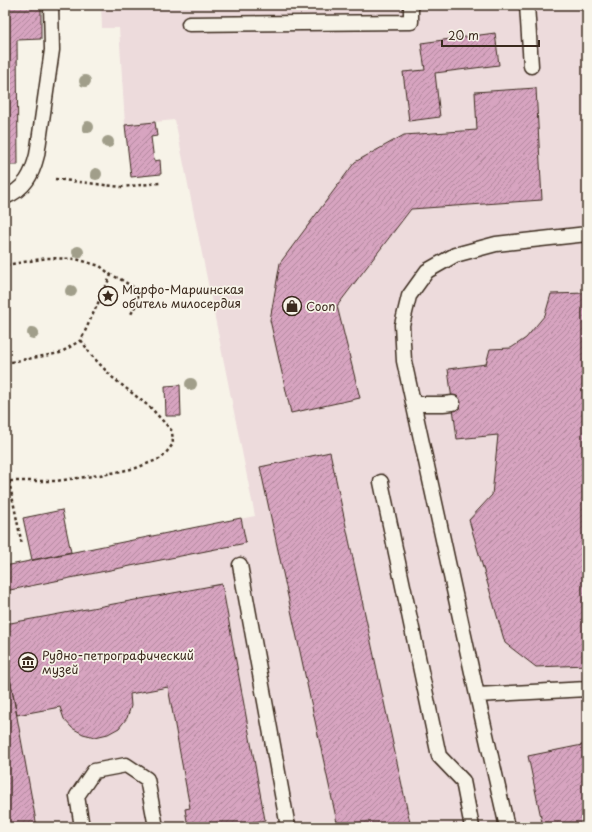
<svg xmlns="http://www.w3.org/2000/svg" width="592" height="832" font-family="'Playpen Sans',sans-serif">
<defs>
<pattern id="building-hatch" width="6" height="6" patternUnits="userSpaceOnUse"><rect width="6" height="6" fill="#d7a4c0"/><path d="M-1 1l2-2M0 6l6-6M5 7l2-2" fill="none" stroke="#b0869b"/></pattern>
</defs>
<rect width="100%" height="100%" fill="#f7f3e8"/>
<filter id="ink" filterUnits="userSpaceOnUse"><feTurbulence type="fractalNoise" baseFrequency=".025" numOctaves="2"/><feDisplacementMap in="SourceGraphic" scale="8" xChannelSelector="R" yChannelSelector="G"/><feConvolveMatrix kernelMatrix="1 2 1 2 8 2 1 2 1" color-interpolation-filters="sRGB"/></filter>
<g filter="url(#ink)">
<path fill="#eddbdc" d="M101,5H587V827H5V566L255,516L175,120L125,125L119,28H102Z"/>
<path fill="url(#building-hatch)" stroke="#3b2a1e" d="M5,5H41V39L17,40L18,165H5Z
M495,33L499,65L435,73L440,117L409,121L403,72L425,70L421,43Z
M536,88L542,200L411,209L337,306L360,398L291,413L270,320L280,263L355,162L404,135L477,130L475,92Z
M155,122L157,136L151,137L154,161L160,160L161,174L131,177L125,125Z
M587,293V665L536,667L505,643L469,520L492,495L498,435L457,439L448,369L486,364L490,349L511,348L526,338L545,315L551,294Z
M180,385L181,416H166L165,386Z
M330,452L411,827H338L260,467Z
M62,510L71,552L32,560L23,518Z
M241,518L246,543L5,591V566Z
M222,584L265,820L228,827H188L185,809L190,808L168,687L130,694L131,706L127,718L119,728L108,734L95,737L83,734L72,728L64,719L60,707L17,715L9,673H5V624Z
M5,673H9L37,827H5Z
M587,744V827H543L528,756Z"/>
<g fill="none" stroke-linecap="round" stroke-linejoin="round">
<defs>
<path id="lane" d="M527,5L531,66
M189,24L411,22V5
M5,197C25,189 32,175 37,155L52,50L51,5
M414,404H443L453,403
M381,482L439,756L463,781L472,827
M240,565L288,827
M477,695L587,689
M82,827L77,796L94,771L126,765L147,779L156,827
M507,827L477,695L404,361L402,325L409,296L427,271L455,255L496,244L587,234"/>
</defs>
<use href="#lane" stroke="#3b2a1e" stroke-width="17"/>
<path stroke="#3b2a1e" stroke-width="2.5" stroke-dasharray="3 3" stroke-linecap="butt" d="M55,179L121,187L160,183
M5,263V273
M6,265L47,258L76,259L100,266L111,275L120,279L133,287L139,299L130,316
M5,363L60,353L81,340L111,275
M5,478L9,481H56L107,474L136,468L162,458L173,444L172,431L151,408L113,378L92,356L81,340
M9,481L22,545"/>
<use href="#lane" stroke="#f7f3e8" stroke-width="14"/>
</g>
<g fill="#a19e8a">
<circle cx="85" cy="81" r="6"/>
<circle cx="88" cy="127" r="6"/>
<circle cx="108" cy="142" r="6"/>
<circle cx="96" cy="174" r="6"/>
<circle cx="78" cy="252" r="6"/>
<circle cx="71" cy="291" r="6"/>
<circle cx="33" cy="333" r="6"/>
<circle cx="191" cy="384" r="6"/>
</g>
</g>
<defs>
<symbol id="sight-ring" viewBox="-11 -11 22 22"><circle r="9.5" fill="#f7f3e8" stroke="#3b2a1e" stroke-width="1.5"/><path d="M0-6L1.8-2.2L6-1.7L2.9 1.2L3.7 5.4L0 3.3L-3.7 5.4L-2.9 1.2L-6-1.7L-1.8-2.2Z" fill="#3b2a1e"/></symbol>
<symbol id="shop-ring" viewBox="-11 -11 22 22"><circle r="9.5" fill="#f7f3e8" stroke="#3b2a1e" stroke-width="1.5"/><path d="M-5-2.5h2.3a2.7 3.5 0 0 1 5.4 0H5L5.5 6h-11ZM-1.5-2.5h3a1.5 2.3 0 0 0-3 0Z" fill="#3b2a1e"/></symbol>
<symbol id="museum-ring" viewBox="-11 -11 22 22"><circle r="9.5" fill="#f7f3e8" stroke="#3b2a1e" stroke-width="1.5"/><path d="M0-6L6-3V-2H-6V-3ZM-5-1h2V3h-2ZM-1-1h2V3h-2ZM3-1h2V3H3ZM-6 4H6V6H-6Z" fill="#3b2a1e"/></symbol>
</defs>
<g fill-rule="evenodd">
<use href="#sight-ring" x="97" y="285" width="22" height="22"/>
<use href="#shop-ring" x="281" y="295" width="22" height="22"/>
<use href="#museum-ring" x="17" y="651" width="22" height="22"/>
</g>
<g text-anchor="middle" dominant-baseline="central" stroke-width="3.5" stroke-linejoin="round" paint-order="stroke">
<g font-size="12" fill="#3b2a1e" stroke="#f7f3e8" text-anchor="start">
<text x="122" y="289">Марфо-Мариинская<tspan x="122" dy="14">обитель милосердия</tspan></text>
<text x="306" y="306">Coon</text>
<text x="42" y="655">Рудно-петрографический<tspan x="42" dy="14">музей</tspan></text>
</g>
</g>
<rect width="592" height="832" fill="none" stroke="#f7f3e8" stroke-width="20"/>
<rect x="10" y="10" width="572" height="812" fill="none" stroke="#3b2a1e" stroke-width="1.5" filter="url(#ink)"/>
<path d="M442 40v6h97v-6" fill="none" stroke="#3b2a1e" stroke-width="2"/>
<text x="448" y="40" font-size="12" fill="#3b2a1e" stroke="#f7f3e8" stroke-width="3" paint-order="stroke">20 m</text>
</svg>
